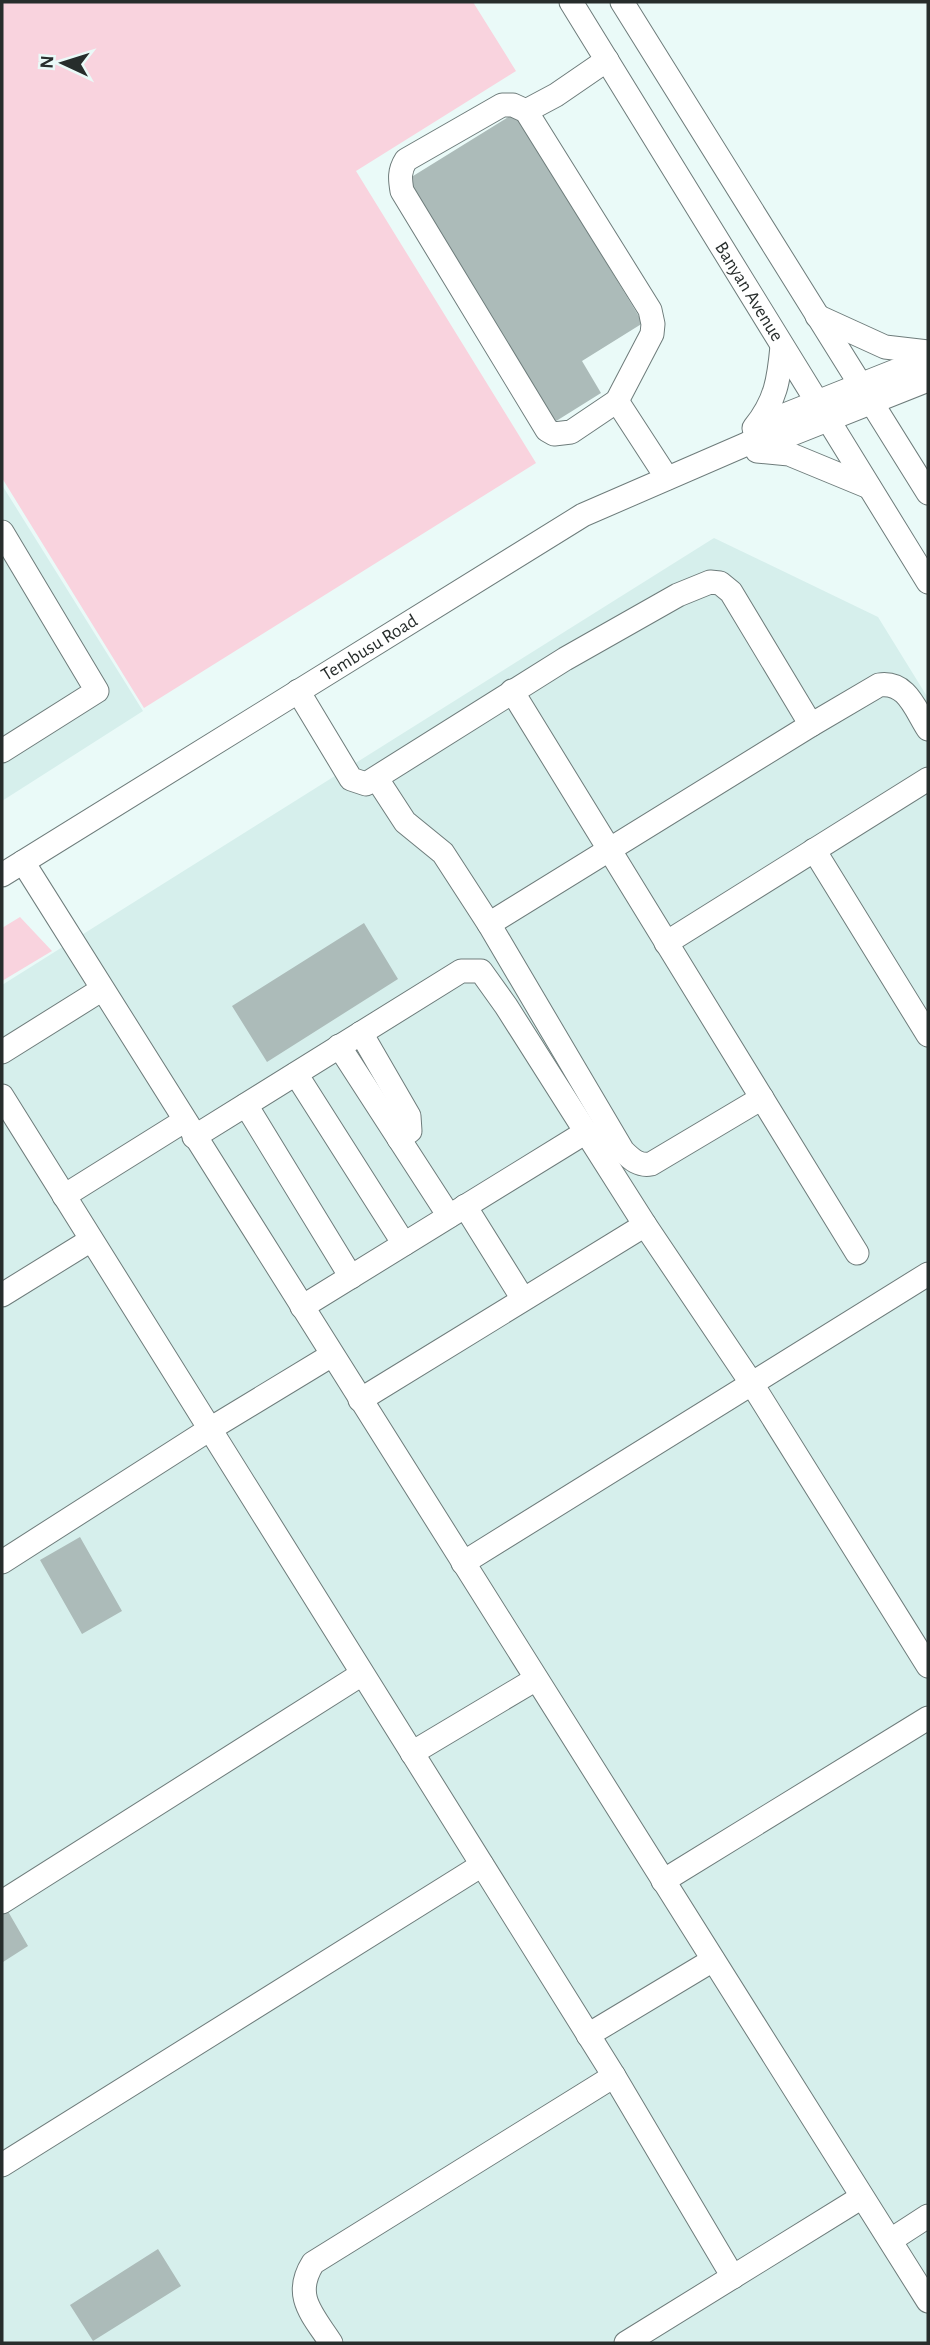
<svg xmlns="http://www.w3.org/2000/svg" width="930" height="2345" font-family="'Alegreya Sans',sans-serif">
<rect width="100%" height="100%" fill="#eafaf8"/>
<path fill="#d6efec" d="M2,485L143,711L2,801Z
M714,538L878,617L928,698V2343H2V985Z"/>
<path fill="#f9d3de" d="M2,2H473L516,71L356,171L536,463L144,708L2,478Z
M20,917L52,951L2,981V928Z"/>
<path fill="#acbbb9" d="M515,113L643,323L582,361L601,393L553,423L405,181Z
M364,923L398,979L267,1062L232,1006Z
M80,1537L122,1611L82,1634L40,1560Z
M2,1901L28,1946L3,1962L2,1960Z
M158,2249L181,2286L93,2341L70,2305Z"/>
<g fill="none" stroke-linecap="round" stroke-linejoin="round">
<defs>
<g id="minor">
<path id="s1" d="M571,2L928,582"/>
<path d="M622,2L928,493"/>
<path d="M502,105H513L526,111L650,310L653,324L652,334L617,401L571,432L554,434L547,430L402,191C400,179 399,171 406,160Z"/>
<path d="M526,111L556,95L607,60"/>
<path d="M817,316L885,347L928,352"/>
<path d="M617,401L667,478"/>
<path d="M754,428C776,401 779,379 782,346"/>
<path d="M749,443L782,438L928,380"/>
<path d="M757,451L789,454L869,487"/>
<path d="M2,532L97,691L2,751"/>
<path d="M298,691L351,779L366,784L565,659L678,595L710,582L720,583L731,592L811,725"/>
<path d="M512,691L857,1253"/>
<path d="M377,779L405,822L443,853L489,924L623,1151C632,1160 639,1166 651,1164L762,1098"/>
<path d="M814,850L928,1035"/>
<path d="M23,862L928,2301"/>
<path id="s2" d="M2,875L583,515L749,443L777,418L928,358"/>
<path d="M489,924L811,725L879,685C907,681 915,709 928,729"/>
<path d="M666,943L928,779"/>
<path d="M361,1033L409,1116L410,1131L399,1139"/>
<path d="M339,1046L449,1216"/>
<path d="M2,1052L101,990"/>
<path d="M296,1074L404,1244"/>
<path d="M2,1096L614,2076L733,2277"/>
<path d="M246,1105L351,1277"/>
<path d="M194,1137L461,971H481L506,1006L645,1225L752,1384L928,1666"/>
<path d="M64,1196L184,1121"/>
<path d="M465,1206L523,1299"/>
<path d="M2,1295L91,1240"/>
<path d="M302,1307L586,1132"/>
<path d="M360,1400L645,1225"/>
<path d="M2,1562L210,1429L332,1355"/>
<path d="M463,1563L928,1274"/>
<path d="M412,1753L536,1679"/>
<path d="M663,1881L928,1718"/>
<path d="M2,1902L362,1674"/>
<path d="M588,2035L713,1960"/>
<path d="M2,2165L482,1865"/>
<path d="M891,2240L928,2216"/>
<path d="M331,2343C313,2315 292,2296 313,2263L614,2076"/>
<path d="M626,2343L862,2197"/>
</g>
</defs>
<use href="#minor" stroke="#6e7c7b" stroke-width="25"/>
<use href="#minor" stroke="#fff" stroke-width="23"/>
</g>
<g text-anchor="middle" dominant-baseline="central" stroke-width="6" stroke-linejoin="round" paint-order="stroke">
<g font-size="19" fill="#272d2c" stroke="#eafaf8">
<text stroke="none"><textPath href="#s1" startOffset="340">Banyan Avenue</textPath></text>
<text stroke="none"><textPath href="#s2" startOffset="432">Tembusu Road</textPath></text>
</g>
</g>
<rect width="930" height="2345" fill="none" stroke="#272d2c" stroke-width="7"/>
<g transform="translate(63 63) rotate(274)" stroke="#eafaf8" stroke-width="5" paint-order="stroke">
<path d="M0-5L12 26L0 18L-12 26Z" fill="#272d2c"/>
<text y="-10" font-size="19" font-weight="bold" text-anchor="middle" fill="#272d2c">N</text>
</g>
</svg>
